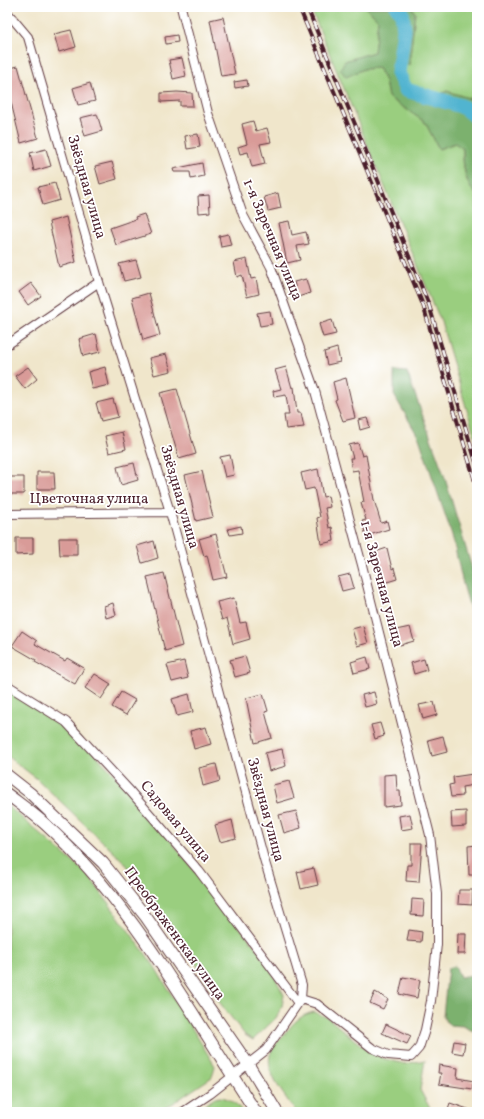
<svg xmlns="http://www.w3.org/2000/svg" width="484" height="1119" font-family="Vollkorn,serif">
<rect width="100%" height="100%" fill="#fff"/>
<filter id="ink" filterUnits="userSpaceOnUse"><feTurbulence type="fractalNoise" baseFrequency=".025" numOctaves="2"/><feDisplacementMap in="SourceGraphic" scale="8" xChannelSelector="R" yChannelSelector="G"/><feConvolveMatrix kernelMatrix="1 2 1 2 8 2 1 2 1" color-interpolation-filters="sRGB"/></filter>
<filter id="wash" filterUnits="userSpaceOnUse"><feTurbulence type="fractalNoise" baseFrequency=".012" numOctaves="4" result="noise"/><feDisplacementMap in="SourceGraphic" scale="16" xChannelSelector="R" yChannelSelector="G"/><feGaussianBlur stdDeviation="0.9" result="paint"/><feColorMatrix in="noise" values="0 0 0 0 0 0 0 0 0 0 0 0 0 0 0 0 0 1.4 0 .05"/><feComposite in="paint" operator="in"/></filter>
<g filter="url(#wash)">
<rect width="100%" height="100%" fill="#f0e6cb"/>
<path fill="#9ace7f" stroke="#727655" d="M310,7H366L378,20L374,52L345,61L346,77L364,69L378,68L385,81L388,97L425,122L439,149L455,143L463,149C462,164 465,186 477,195V444L441,322Z
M412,7H477V104L471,99L447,91L439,95L409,88L400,74L403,64L409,65L415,13Z
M7,686L70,727L137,799L266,960L284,995L282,1006L276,1018L253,1040L245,1035L220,1003L183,942L125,863L36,778L7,756Z
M7,806L14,811L88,875L153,964L215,1066L212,1077L160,1112H7Z
M314,1012L328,1018L361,1045L382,1058L405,1064L425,1060L420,1090L432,1112H296C285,1095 260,1069 273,1048C276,1043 281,1038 285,1034C293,1023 300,1015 314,1012Z
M221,1097C231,1099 237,1103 242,1112H194L215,1098Z"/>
<path fill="#7bb16e" stroke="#62684c" d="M366,7H391L399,16L401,30L394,61L396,78L405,92C437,100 450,102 477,124V195C465,186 463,164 463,149L455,143L439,149L425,122L388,97L385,81L378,68L364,69L346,77L340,69L345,61L374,52L378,20Z
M404,7H412L415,13L409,65L403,64C405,50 413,17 404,7Z
M447,91L471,99L477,104V113L464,104L439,95Z
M394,371L407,372L444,475L477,585V633L463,584L452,535L419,438L394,395Z
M455,966L460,977L472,976L477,973V1033L463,1026L449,1025L443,1016L448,968Z"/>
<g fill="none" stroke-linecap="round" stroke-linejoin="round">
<path stroke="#51b4d0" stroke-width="15" d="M397,7L402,12L404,30L398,73L406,90L461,106L477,117"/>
</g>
<g id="blocks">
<path fill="#d99b98" d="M223,17L235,74L221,76L210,20Z
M71,30L76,47L59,52L54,34Z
M177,35L178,42L166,44L165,37Z
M182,58L186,76L173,79L169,60Z
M18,66L38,138L21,143L7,86V69Z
M247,80L248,86L235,88L234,82Z
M90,83L95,101L78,105L73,88Z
M177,92L192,93L193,106H180V101L161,102V93Z
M97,114L102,131L85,136L80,118Z
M253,121L256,131L267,128L271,142L260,144L265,164L252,167L248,152L240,154L238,147L247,144L242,124Z
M198,134L200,147L187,149L185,136Z
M46,149L51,166L34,171L30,153Z
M112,162L117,179L100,184L95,166Z
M202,163L204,176L191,179L190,172H174L173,169Z
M55,183L60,200L43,205L38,187Z
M278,193L281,208L268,211L264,197Z
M209,195L210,212L199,213L198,196Z
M144,214L151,234L116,245L110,228L136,219L135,217Z
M66,217L76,262L59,267L49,222Z
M289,221L292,235L306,232L309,244L297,246L300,260L287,263L279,223Z
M228,234L231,245L221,247L219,236Z
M247,259L251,279L256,278L259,294L247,297L242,275L237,277L234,262Z
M136,260L141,277L124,281L119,264Z
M306,279L310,293L298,297L294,282Z
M31,283L41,296L28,305L19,292Z
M149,293L160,335L143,340L132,298Z
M270,311L272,324L260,326L257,313Z
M332,320L336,334L323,337L319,324Z
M96,334L100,352L83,356L79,339Z
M337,348L340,362L327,365L324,352Z
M166,354L171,371L154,375L149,358Z
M28,367L37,379L25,389L15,376Z
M105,367L109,385L92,389L88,372Z
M286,367L292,388L294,387L297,413H301L304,427L286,429L284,415H289L286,395L274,397L273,391L281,389L275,370Z
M346,378L355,418L343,421L335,400L337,399L333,382Z
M177,389L196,454L179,459L160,393Z
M113,399L118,417L101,421L96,403Z
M367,418L370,427L360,430L358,420Z
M122,432L126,449L109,453L105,436Z
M358,443L362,456L366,455L374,500L381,523L387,521L389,529L366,536L362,521L366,520L361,503L364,502L358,470L352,471L350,458H353L349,445Z
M230,455L234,475L225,477L220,457Z
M134,463L138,480L121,485L117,467Z
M318,469L323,497L328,496L330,507L325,508L329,528L332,527L334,541L321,544L317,518L320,517L314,488L305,490L301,473Z
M202,471L213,517L196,521L185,475Z
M37,472H54L55,489H37Z
M7,477H24V494H7Z
M241,526L242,533L230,535L228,529Z
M216,534L227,577L213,580L207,555L204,556L199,539Z
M16,538H33V554L16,555Z
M59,538H77V555H60Z
M154,541L158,558L142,563L137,546Z
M387,548L392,569L394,568L397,579L384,583L375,552Z
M164,573L182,646L165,651L147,577Z
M350,574L354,588L342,591L338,577Z
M234,598L240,623L246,622L250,639L233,644L227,618L222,620L217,602Z
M113,603L116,615L106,618L104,606Z
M363,626L368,643L357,646L352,629Z
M410,627L414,641L400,645L396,630Z
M22,631L37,641L35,644L65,661L67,658L84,668L75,684L35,662L36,660L12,646Z
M245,656L250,673L235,677L230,660Z
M367,657L370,669L354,673L351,662Z
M424,659L427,670L414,674L411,663Z
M184,661L188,678L172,682L167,665Z
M95,674L111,684L101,699L85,688Z
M121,692L135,700L126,715L112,707Z
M374,692L377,704L365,707L362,695Z
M189,694L193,712L177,716L172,699Z
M263,694L268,711L265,712L272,738L255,743L246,698Z
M434,702L437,715L423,719L419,705Z
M380,723L384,736L375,739L371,725Z
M206,727L211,744L194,749L190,731Z
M443,736L447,752L432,756L428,740Z
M282,749L286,766L269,771L265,753Z
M216,764L220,781L203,786L199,768Z
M396,774L397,791H400L401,805L384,807V775Z
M473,774L474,785L462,787L463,796L451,797L449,785L454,784L453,777Z
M289,781L294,798L277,803L273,785Z
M296,811L301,828L284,833L279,815Z
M466,811V826L452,827L451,812Z
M410,814L413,828L401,830L399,816Z
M232,820L236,838L220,842L215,825Z
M411,843H422L419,882L406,881L407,865H411Z
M477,845V875H469L468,846Z
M314,868L318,885L301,889L297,872Z
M459,890H473L472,905L458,904Z
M412,899L424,900L423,916L411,915Z
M409,930L422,932L421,942L407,941Z
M458,934H466L465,954H457Z
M403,977L420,980L417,998L399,994Z
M375,992L388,999L383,1009L370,1003Z
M386,1024L411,1036L407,1044L382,1033Z
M454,1041L465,1043L463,1054L452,1052Z
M439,1065L458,1068L457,1078L474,1081L472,1089L439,1084L441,1073H438Z
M450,1103L474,1111V1112H447Z"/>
</g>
</g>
<g filter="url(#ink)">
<use href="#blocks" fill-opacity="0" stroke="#633d43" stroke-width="1"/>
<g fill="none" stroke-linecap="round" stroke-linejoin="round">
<defs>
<path id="street" d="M181,7L208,113L243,215L271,267L315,391L362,565L430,835L437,894V944L431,1001L425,1030L419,1048L411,1057L388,1055L372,1048L317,1004L301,999
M7,12L28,37L99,282L170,512L264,859L302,985L301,999L266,1050L210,1094L183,1112
M7,345L99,282
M7,514L170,512
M7,685L66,722L130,791L199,871L298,1003"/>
<path id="secondary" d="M7,775L30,793L103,863L146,917L248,1064L277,1112
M7,794C20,804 33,813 45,824C134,905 190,1013 256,1112"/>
</defs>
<use href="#street" stroke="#633d43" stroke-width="10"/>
<use href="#secondary" stroke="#633d43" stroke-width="13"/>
<use href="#street" stroke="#fff" stroke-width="8"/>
<use href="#secondary" stroke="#fff" stroke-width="11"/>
<defs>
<path id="rail" d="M299,7L423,305L477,488
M307,7L429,305L477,466"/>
</defs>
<use href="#rail" stroke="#4a1f2b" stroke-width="4"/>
<use href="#rail" stroke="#fff" stroke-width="2.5" stroke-dasharray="8" stroke-linecap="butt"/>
</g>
</g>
<g text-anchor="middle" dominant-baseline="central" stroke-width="3.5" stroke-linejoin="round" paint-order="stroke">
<g font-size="15" fill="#4a1f2b" stroke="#fff">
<text transform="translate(86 187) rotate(74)">Звёздная улица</text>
<text transform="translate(272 240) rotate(67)">1-я Заречная улица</text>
<text transform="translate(179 497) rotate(74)">Звёздная улица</text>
<text x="89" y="499">Цветочная улица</text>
<text transform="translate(381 584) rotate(75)">1-я Заречная улица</text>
<text transform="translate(265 810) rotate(75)">Звёздная улица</text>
<text transform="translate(175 822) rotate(50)">Садовая улица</text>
<text transform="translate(174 934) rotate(54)">Преображенская улица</text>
</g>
</g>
<rect width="484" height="1119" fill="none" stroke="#fff" stroke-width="24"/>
</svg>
